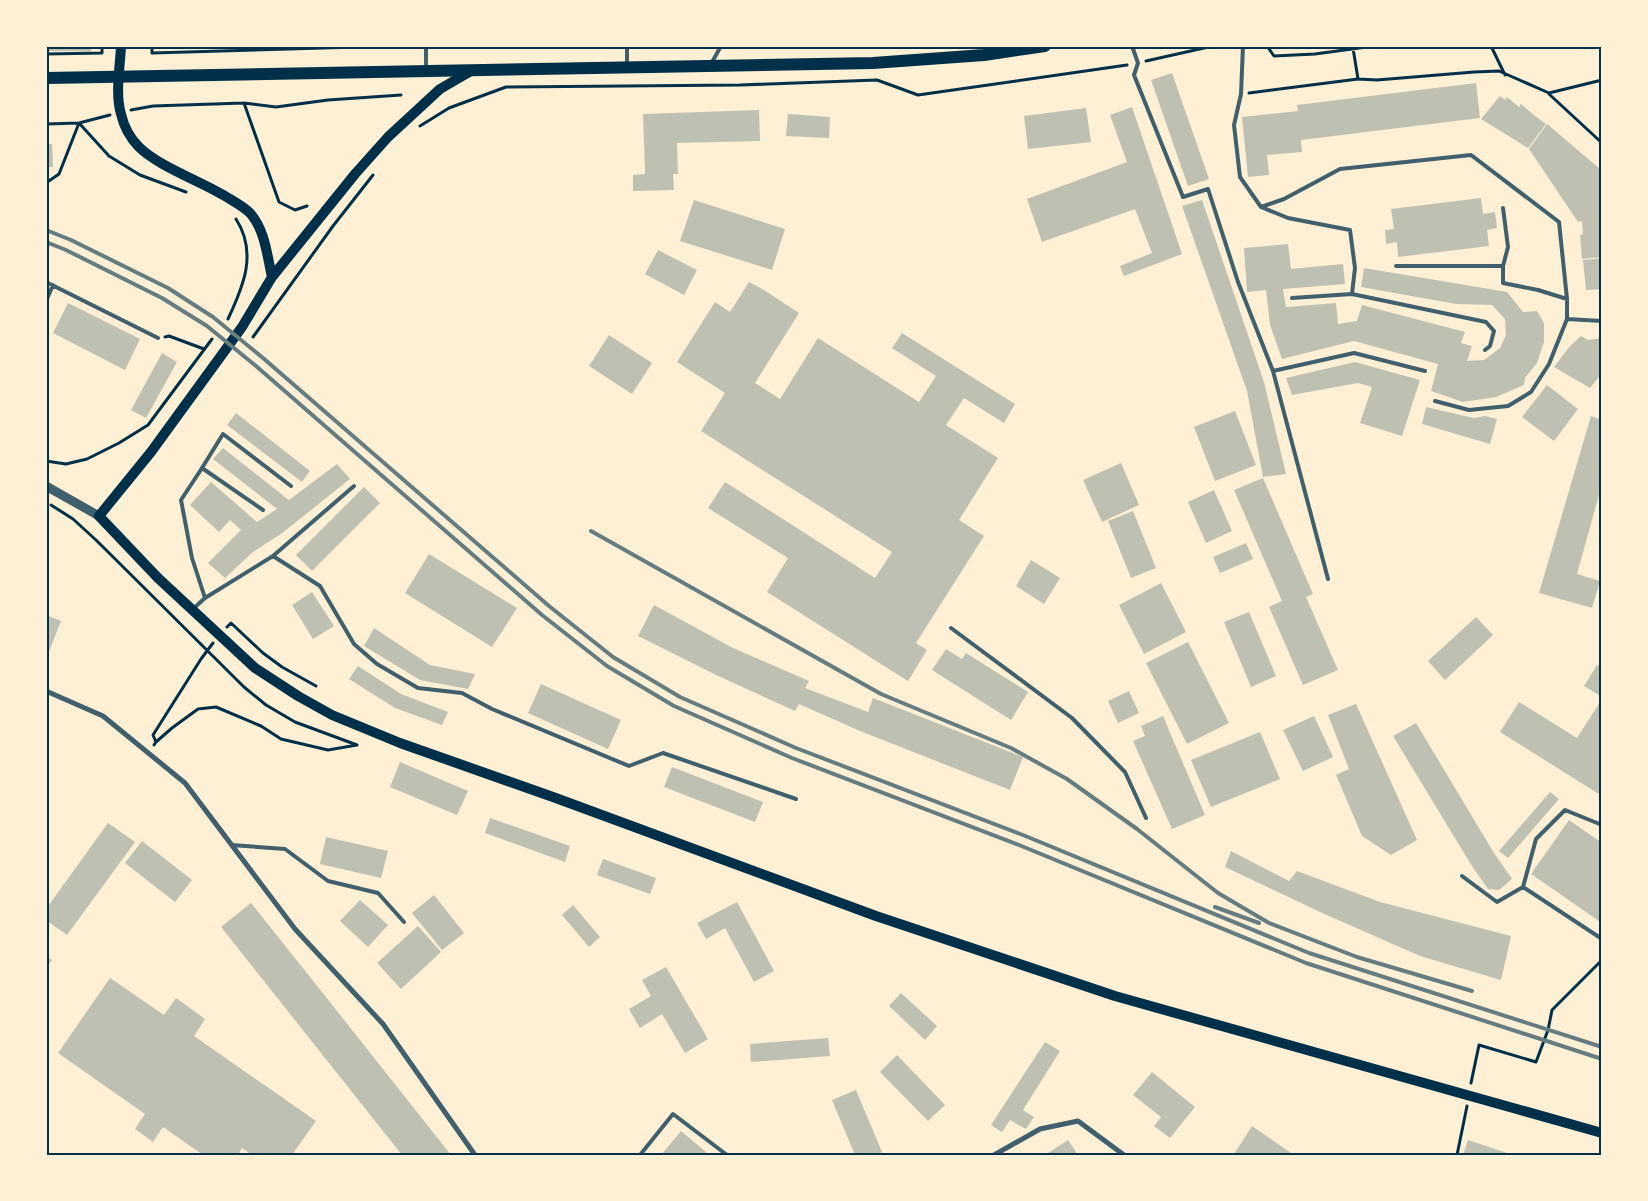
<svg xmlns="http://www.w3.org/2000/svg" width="1648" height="1201" font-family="'DM Sans',sans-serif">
<rect width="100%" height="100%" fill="#fdf0d5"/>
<path fill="#bec0b2" d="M46,46H91V51H46Z
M1172,73L1209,179L1188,186L1151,80Z
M1476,83L1480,118L1301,140L1302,152L1267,155L1269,175L1248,177L1242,117L1298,111L1297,105Z
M1500,96L1505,100L1507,97L1519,107L1521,104L1535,116L1546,124L1528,148L1481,119Z
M1132,107L1182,254L1124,276L1120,266L1152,253L1135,209L1042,242L1027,199L1127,162L1110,115Z
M1086,108L1091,142L1028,149L1024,116Z
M759,110L760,141L677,143L678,174H673L674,190L633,191V175L645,174L643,114Z
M788,114L830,117L829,138L786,136Z
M1547,124L1599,168L1602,185V257L1582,259L1580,235L1583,234L1582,221L1578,222L1529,149Z
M46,144H52L53,167H46Z
M1481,198L1483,214L1495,212L1497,228L1487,230L1489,246L1398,257L1397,242L1386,244L1385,230L1394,229L1391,209Z
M694,200L785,229L772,270L680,241Z
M1202,200L1264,382L1286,474L1263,477L1247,391L1182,206Z
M1288,244L1291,269L1343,264L1345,284L1283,289L1286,307L1336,303L1338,324L1357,321L1362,305L1465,332L1461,343L1472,346L1467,361L1484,360L1500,348L1506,335L1505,319L1492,305L1456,304L1361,287L1364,268L1507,292L1523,312L1537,311L1544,323V342L1537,363L1525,378L1524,385L1496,397L1463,402L1431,391L1438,364L1354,341L1282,359L1270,325L1266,290L1247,292L1244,248Z
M658,250L697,270L684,295L645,274Z
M1602,258V289L1586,290L1583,260Z
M749,282L764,290L799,313L755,383L780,399L818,338L919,402L936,376L892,348L902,333L1015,404L1004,423L964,398L946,425L998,458L959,520L984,536L916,643L927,650L908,681L767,592L788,558L708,508L725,482L875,578L892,552L701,431L725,393L677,362L715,302L730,312Z
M68,303L140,339L125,370L53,333Z
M609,335L652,363L632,394L589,366Z
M1581,336L1588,340L1602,338V373L1590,388L1554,367L1570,346Z
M162,353L177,362L146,418L131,410Z
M1355,362L1420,380L1402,436L1360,423L1372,387L1358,383L1292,395L1286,378Z
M1547,385L1578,409L1554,441L1522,417Z
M1426,407L1474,418L1485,416L1497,419L1490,444L1422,424Z
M1235,411L1256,465L1215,481L1194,427Z
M236,413L310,471L302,482L227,425Z
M1591,416L1602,420V484L1577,574L1600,581L1592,608L1539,593Z
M223,448L289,500L337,464L350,479L281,534L253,552L225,578L208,563L241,530L230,520L219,532L190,505L211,482L257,522L277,509L213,459Z
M1121,463L1139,505L1102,522L1083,480Z
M1263,478L1313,594L1306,597L1338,670L1303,685L1269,607L1282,601L1234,490Z
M364,487L380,503L312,571L296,555Z
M1214,490L1232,531L1206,543L1188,502Z
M1133,511L1156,568L1131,578L1108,521Z
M1246,543L1253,559L1220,573L1213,557Z
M429,554L517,608L492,647L405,593Z
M1031,560L1060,578L1044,604L1016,586Z
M1161,583L1186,632L1144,654L1119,605Z
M312,592L334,626L313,639L292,605Z
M654,605L733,648L809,681L805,688L868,712L873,698L1023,757L1010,790L860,731L799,704L795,711L716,675L638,636Z
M1249,612L1276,676L1251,687L1224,622Z
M46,615L61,621L46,659Z
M1476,617L1493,635L1445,680L1428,661Z
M374,628L430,665L475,674L468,689L420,680L364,646Z
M1188,642L1229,723L1187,744L1146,663Z
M946,649L962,659L966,653L1028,692L1011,720L932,670Z
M1597,665L1602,667V697L1584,686Z
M358,666L401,694L448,712L442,725L395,708L349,679Z
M541,684L621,720L608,749L528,713Z
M1129,691L1139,713L1118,723L1108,701Z
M1602,699V796L1500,732L1519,702L1577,738Z
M1356,704L1417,840L1391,855L1362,836L1336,775L1349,769L1328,715Z
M1163,716L1205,815L1172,829L1133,741L1145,736L1141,726Z
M1314,716L1333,757L1303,771L1283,730Z
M1416,723L1494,853L1512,879L1499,890L1488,889L1472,866L1393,736Z
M1260,732L1280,779L1211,807L1191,760Z
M400,762L468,791L457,815L390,787Z
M672,767L763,802L755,822L664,787Z
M1550,792L1559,799L1508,858L1499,851Z
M490,818L570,846L565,862L485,833Z
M1569,820L1602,843V923L1531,874Z
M108,823L135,842L67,935L46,920V909Z
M326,837L388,851L381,878L320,864Z
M142,841L192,880L175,902L125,863Z
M1231,851L1289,881L1297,871L1380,902L1511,936L1501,980L1420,956L1320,912L1225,867Z
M603,859L656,878L650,894L597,875Z
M434,895L464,933L442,950L412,913Z
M360,900L388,925L368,947L340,921Z
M737,902L774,971L754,982L725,928L706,939L697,923Z
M251,903L318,987L451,1155H402L221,927Z
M573,905L600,937L589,947L562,915Z
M418,926L441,952L401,989L377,963Z
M46,956L52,960L46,968Z
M666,967L708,1039L685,1053L662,1014L640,1028L629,1009L651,996L642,980Z
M110,978L164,1015L176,998L205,1019L194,1036L316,1121L292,1155H252L242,1148L238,1155H203L163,1127L153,1142L135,1129L145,1114L58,1053Z
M901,993L937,1026L925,1040L889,1006Z
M828,1038L830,1056L751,1062L750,1044Z
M1045,1042L1060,1051L1023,1110L1034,1117L1026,1129L1010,1120L1002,1132L991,1125Z
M897,1055L945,1105L928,1121L880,1072Z
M1152,1072L1195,1107L1170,1138L1154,1126L1161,1117L1133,1095Z
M856,1090L882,1152L876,1155H855L832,1100Z
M1252,1126L1294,1155L1234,1154Z
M681,1131L706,1152L704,1155H661Z
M1068,1140L1078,1155H1049L1048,1153Z
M1468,1140L1510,1154V1155H1463Z"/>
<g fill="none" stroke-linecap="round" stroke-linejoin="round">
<path stroke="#003049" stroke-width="3" d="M152,46V53L393,46
M1267,46L1274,56L1315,54L1374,46
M1491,46L1505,75
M1353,48L1358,79
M46,54L102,53V46
M1146,61L1213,46
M1249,93L1358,79L1377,80L1474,72L1499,71L1549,93L1602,80
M1549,94L1602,143
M244,103L279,202L295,210L307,206
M131,110L153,106L244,103L276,107L328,100L401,95
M79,123L109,156L140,175L186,192
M46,124L79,123L110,115
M420,126L449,108L506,87L740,85L877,80L918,95L1127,65
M46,183L59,174L79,123
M228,319C243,287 258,253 236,219
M165,337L169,336L204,349
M253,337L333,226L373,175
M46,461L66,464L87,459L119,443L148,425L212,339
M51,505L73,519L96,540L244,687L266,705L295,722L357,745
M227,627L231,623L263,653L282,667L316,686
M156,742L172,728L198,709L216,707L261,726L281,739L328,750L357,745
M154,745L156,742L153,735L201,659L213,643
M1471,1083L1479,1045L1536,1062L1548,1030L1552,1010L1602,960
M1457,1155L1467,1106"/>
<path stroke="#3f606c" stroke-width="4" d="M426,46V70
M627,46V64
M1132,46L1138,63L1134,75L1183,197L1208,189L1238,282L1273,371L1328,579
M1243,46L1241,94L1234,125L1240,177L1261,207L1284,199L1340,169L1471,155L1559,222L1567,299V319L1602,321
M711,64L721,46
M1261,207L1288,218L1350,230L1355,268L1352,294L1292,298
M1503,208L1508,247L1503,266
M1396,266H1503V283L1538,290L1567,299
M46,282L158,338
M1352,294L1486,322L1494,331L1490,346L1485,350
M46,301L53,285
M1273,371L1354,353L1425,371
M1435,401L1469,410L1508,406L1531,392L1549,364L1567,319
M202,468L223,434L291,486
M263,510L202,468L181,500L192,558L205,598L273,556L320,586L354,644L377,664L418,688L462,693L492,709L629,766L663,753L796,799
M273,556L354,486
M194,608L205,598
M951,628L1072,718L1125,772L1146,818
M231,845L285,849L328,881L378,893L404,922
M1462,876L1497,902L1523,887L1602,939
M1523,887L1536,839L1565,810L1602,825
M640,1155L673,1114L727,1155"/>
<path stroke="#3f606c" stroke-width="5" d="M46,691L103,716L185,783L295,929L383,1024L475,1155
M994,1155L1040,1129L1078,1121L1124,1155"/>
<path stroke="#3f606c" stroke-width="9" d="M46,486L99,516"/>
<path stroke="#003049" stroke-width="10" d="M121,46C120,68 115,94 121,114C124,127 130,138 139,147C158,166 200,181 225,196C233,201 243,206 250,213C265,230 267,255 272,277
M471,71L440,89L388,137L355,174L272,277L242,327L151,452L99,516L158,578L255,668L298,696L332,715L400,743L553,797L876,916L1115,996L1602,1133"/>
<path stroke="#003049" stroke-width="12" d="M46,78L873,63L984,55L1045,46"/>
<path stroke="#657d81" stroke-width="4" d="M46,230L71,240L168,288L213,317L263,358L549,606L613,657L680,697L796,748L1023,835L1309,953L1602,1047
M46,242L66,250L162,298L207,326L256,366L542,615L607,666L674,706L792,758L1019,845L1306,963L1602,1059
M591,531L881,694L1011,748L1067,779L1137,829L1218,893L1269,923L1357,957L1472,991
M1215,907L1259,923"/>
</g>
<rect width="1648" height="1201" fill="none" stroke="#fdf0d5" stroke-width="95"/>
<rect x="48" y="48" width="1552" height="1106" fill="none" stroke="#003049" stroke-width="2"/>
</svg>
